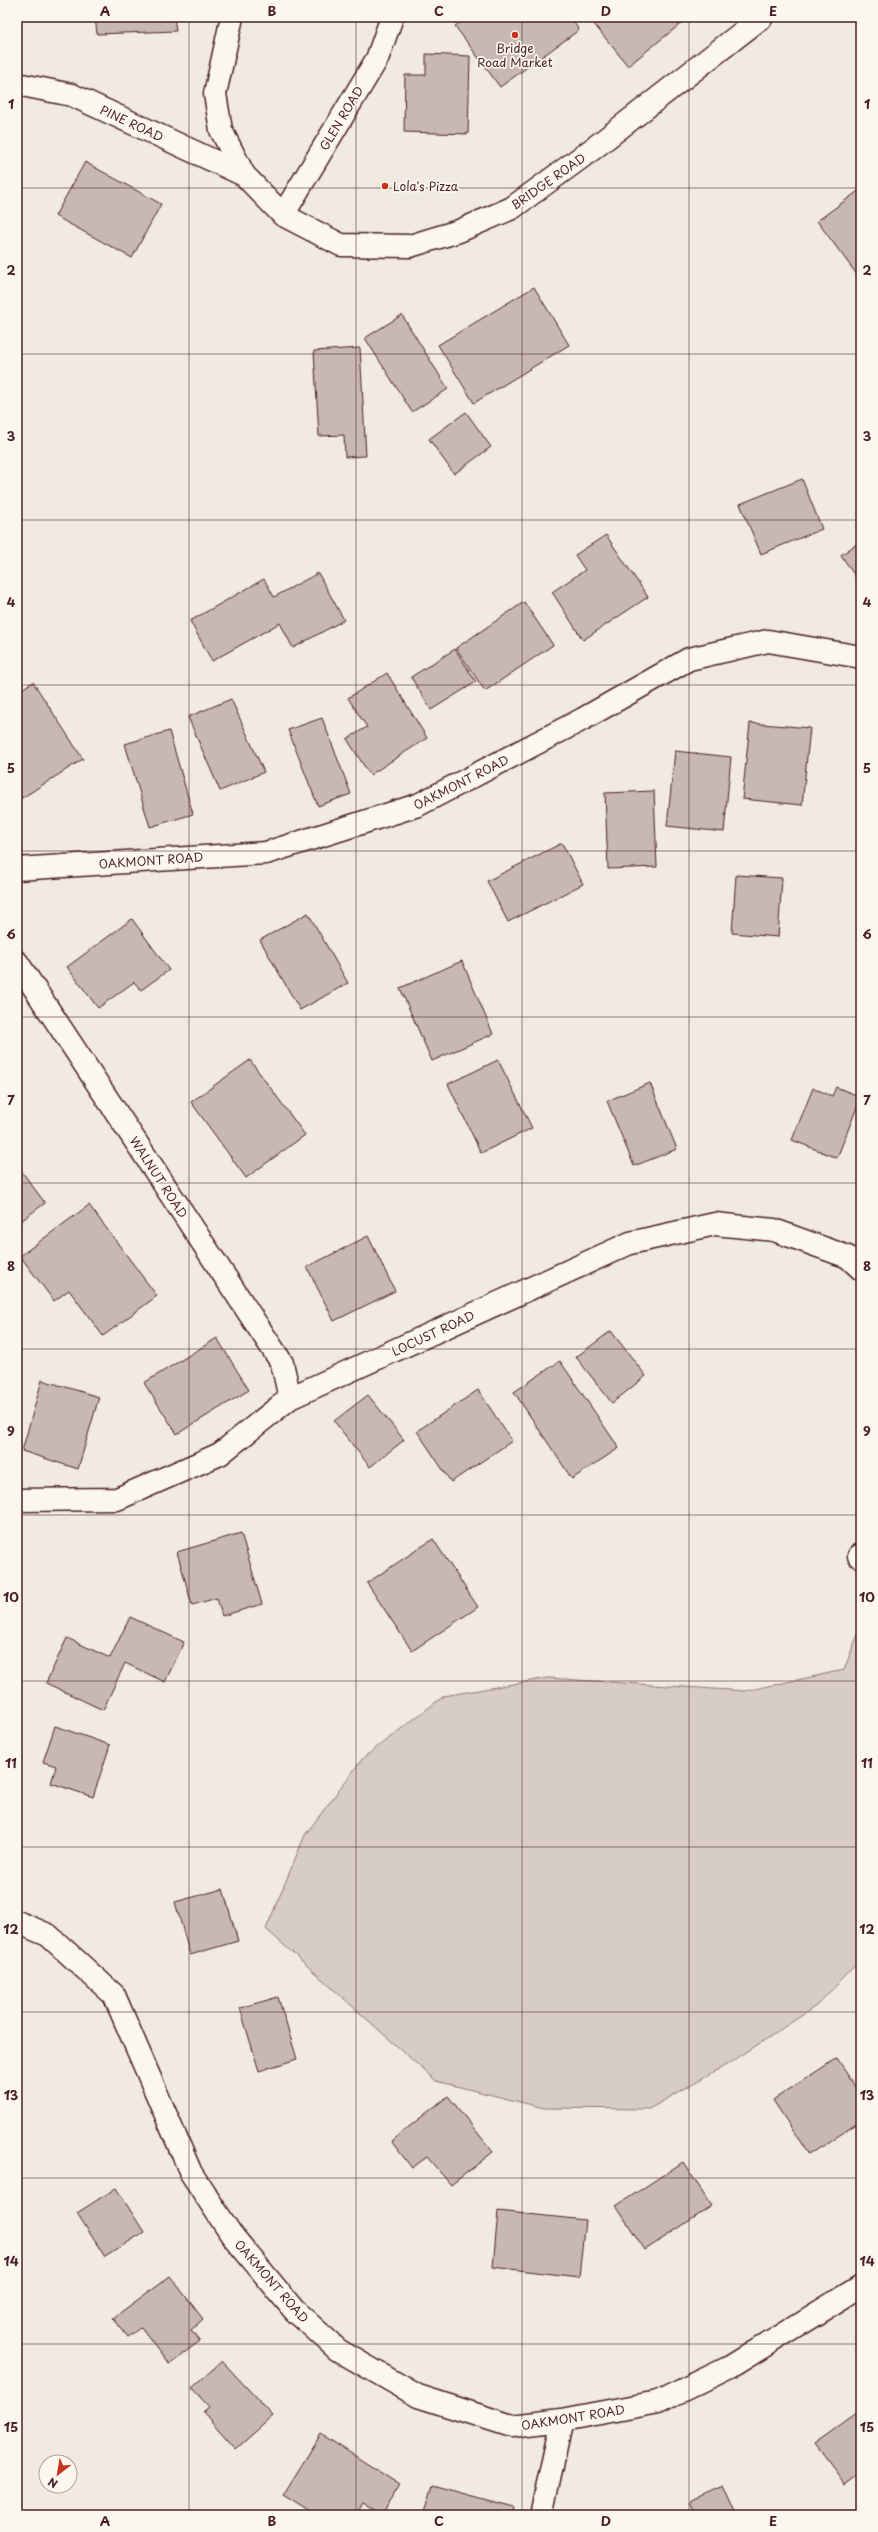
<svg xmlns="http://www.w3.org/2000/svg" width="878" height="2532" font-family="'Playpen Sans',sans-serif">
<rect width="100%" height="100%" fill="#f0eae0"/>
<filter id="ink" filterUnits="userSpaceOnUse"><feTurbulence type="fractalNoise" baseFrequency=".025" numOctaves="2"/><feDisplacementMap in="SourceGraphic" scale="8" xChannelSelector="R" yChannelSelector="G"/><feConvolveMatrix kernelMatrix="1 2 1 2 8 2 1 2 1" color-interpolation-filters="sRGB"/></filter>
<g filter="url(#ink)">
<path fill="#d8ccc6" stroke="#917678" d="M861,1626V1959L816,2006L733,2061L649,2109L544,2108L436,2081L266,1929L305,1835L363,1758L444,1696L548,1678L745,1691L844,1670Z"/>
<path fill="#c8b8b3" stroke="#4a1f2b" d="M95,17H174L176,31L97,34Z
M468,17H570L579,30L500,87L455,26Z
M591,17H689L628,66L589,18Z
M426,54L470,56L468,134L404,132L405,75H426Z
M85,162L161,204L132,258L55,216Z
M861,189V280L817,221Z
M534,287L569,345L474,403L438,345Z
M402,315L448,389L412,412L365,338Z
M360,348L366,456L345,457L344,435L319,436L314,351Z
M466,412L491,447L454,474L429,439Z
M802,479L822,529L761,554L740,504Z
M606,535L648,597L583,640L552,592L585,570L575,555Z
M861,541V585L841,555Z
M318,573L344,620L293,648L280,623L212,661L190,621L264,579L274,597Z
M524,602L553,645L485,691L456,648Z
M455,649L476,682L431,710L411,677Z
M387,673L427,738L370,775L347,739L367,727L348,698Z
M33,682L83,759L22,798L17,790V692Z
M231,699L264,772L220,791L188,717Z
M322,718L351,794L318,806L288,730Z
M750,723L810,728L802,805L742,799Z
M169,731L193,814L150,827L125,744Z
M675,751L731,757L724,832L667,826Z
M654,791L657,867L608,869L605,793Z
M562,843L583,884L508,922L487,881Z
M736,875L782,878L778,937L732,933Z
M308,913L348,983L300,1010L260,940Z
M132,919L169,970L141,990L134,982L98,1008L67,967Z
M462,961L493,1034L432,1061L400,988Z
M250,1060L305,1135L246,1178L191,1102Z
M498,1060L532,1128L481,1153L448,1084Z
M650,1083L677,1149L634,1166L607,1101Z
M836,1087L861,1097L837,1158L792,1140L813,1088L832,1096Z
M17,1165L45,1203L17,1224Z
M89,1205L157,1296L103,1336L69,1290L54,1301L20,1256Z
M368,1236L395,1291L334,1321L307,1267Z
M611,1331L646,1376L612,1403L576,1357Z
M217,1338L249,1390L177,1434L144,1383Z
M560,1361L619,1448L572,1479L514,1392Z
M42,1380L99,1397L78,1469L22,1451Z
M478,1390L512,1441L451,1482L417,1431Z
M368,1395L404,1440L370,1467L334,1421Z
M241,1533L262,1604L222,1616L217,1598L192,1605L177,1552Z
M433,1539L478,1607L412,1651L367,1583Z
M130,1617L184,1642L165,1682L125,1663L103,1710L46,1683L67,1638L110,1658Z
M55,1726L110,1745L93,1797L51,1783L56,1766L43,1762Z
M223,1889L238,1941L190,1955L175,1902Z
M278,1997L297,2059L259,2071L240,2008Z
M837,2058L861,2094V2121L809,2155L773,2100Z
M448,2096L493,2152L451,2185L427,2157L412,2168L391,2141Z
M683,2162L712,2206L645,2250L616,2206Z
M116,2188L144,2232L105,2257L77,2213Z
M498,2211L585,2220L579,2277L493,2267Z
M170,2276L203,2319L191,2330L200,2341L169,2364L141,2327L128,2337L113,2318Z
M222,2361L273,2416L236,2449L203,2412L209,2407L192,2388Z
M861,2411V2472L845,2484L815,2444Z
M321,2434L400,2485L381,2515L363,2505L356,2515H315L283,2495Z
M433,2485L514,2507L512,2515H424Z
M723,2486L736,2515H696L689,2501Z"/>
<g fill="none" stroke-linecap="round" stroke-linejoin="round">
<defs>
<path id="minor" d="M17,84L72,95L244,175
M283,215L377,59L392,17
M17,869L266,853L418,805L583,719L689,659L768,641L861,657
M17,962L282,1363L290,1398
M17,1500L117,1499L220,1454L290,1398L630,1243L715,1224L774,1230L848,1257L861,1269
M859,1556L861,1555
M17,1922L48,1935L114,1995L191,2173L231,2234L294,2310L338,2350L418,2396L512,2426L562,2420L658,2402L730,2367L861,2286
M541,2515L562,2420"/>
<path id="tertiary" d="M232,17L215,94L221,130L244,175L283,215L341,245L410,246L459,231L512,208L594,148L762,17"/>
</defs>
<use href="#minor" stroke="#4a1f2b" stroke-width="25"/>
<use href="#tertiary" stroke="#4a1f2b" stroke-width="25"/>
<use href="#minor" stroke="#fbf7ec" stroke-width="22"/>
<use href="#tertiary" stroke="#fbf7ec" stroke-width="22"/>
</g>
</g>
<path fill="none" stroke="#4a1f2b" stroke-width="1" stroke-opacity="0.55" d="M189,17V2515M356,17V2515M522,17V2515M689,17V2515M17,188H861M17,354H861M17,520H861M17,685H861M17,851H861M17,1017H861M17,1183H861M17,1349H861M17,1515H861M17,1681H861M17,1847H861M17,2012H861M17,2178H861M17,2344H861"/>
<g fill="#c8321e" stroke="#fbf7ec" stroke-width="1.5">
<circle cx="515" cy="35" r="4"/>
<circle cx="385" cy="186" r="4"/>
</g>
<g text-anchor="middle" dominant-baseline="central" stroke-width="3.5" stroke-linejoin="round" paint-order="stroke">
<g font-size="12" fill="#4a1f2b" stroke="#fbf7ec">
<text x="515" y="48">Bridge<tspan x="515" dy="14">Road Market</tspan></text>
<text x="393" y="186" text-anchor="start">Lola's Pizza</text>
</g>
<g font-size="12" fill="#4a1f2b" stroke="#fbf7ec">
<text transform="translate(341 118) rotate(-59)">GLEN ROAD</text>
<text transform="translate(132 123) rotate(25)">PINE ROAD</text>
<text transform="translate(548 181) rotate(-35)">BRIDGE ROAD</text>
<text transform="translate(461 782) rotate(-27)">OAKMONT ROAD</text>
<text transform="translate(151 860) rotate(-4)">OAKMONT ROAD</text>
<text transform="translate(159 1177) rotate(57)">WALNUT ROAD</text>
<text transform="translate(433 1333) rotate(-25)">LOCUST ROAD</text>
<text transform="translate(272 2281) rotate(49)">OAKMONT ROAD</text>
<text transform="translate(573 2417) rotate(-9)">OAKMONT ROAD</text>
</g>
</g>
<rect width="878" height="2532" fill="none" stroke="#fbf7ec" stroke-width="44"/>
<g transform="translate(58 2474) rotate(211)"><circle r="19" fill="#fbf7ec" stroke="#b4a19f"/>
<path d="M0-3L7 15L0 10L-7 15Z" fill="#c8321e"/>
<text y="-6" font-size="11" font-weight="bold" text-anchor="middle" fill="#4a1f2b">N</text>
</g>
<rect x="22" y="22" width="834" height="2488" fill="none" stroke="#4a1f2b" stroke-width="1.5"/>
<g font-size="13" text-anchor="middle" font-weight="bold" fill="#4a1f2b">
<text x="105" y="16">A</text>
<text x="272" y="16">B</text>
<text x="439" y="16">C</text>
<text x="606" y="16">D</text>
<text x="773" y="16">E</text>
<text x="11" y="109">1</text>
<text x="867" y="109">1</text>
<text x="11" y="275">2</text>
<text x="867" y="275">2</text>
<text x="11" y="441">3</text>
<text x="867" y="441">3</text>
<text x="11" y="607">4</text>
<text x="867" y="607">4</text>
<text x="11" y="773">5</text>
<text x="867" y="773">5</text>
<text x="11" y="939">6</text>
<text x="867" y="939">6</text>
<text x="11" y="1105">7</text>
<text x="867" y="1105">7</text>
<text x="11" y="1271">8</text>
<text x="867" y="1271">8</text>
<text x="11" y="1436">9</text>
<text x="867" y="1436">9</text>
<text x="11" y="1602">10</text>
<text x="867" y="1602">10</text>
<text x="11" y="1768">11</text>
<text x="867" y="1768">11</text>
<text x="11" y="1934">12</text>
<text x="867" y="1934">12</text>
<text x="11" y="2100">13</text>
<text x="867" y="2100">13</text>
<text x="11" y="2266">14</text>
<text x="867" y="2266">14</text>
<text x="11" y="2432">15</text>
<text x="867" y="2432">15</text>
<text x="105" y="2526">A</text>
<text x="272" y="2526">B</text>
<text x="439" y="2526">C</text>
<text x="606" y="2526">D</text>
<text x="773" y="2526">E</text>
</g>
</svg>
